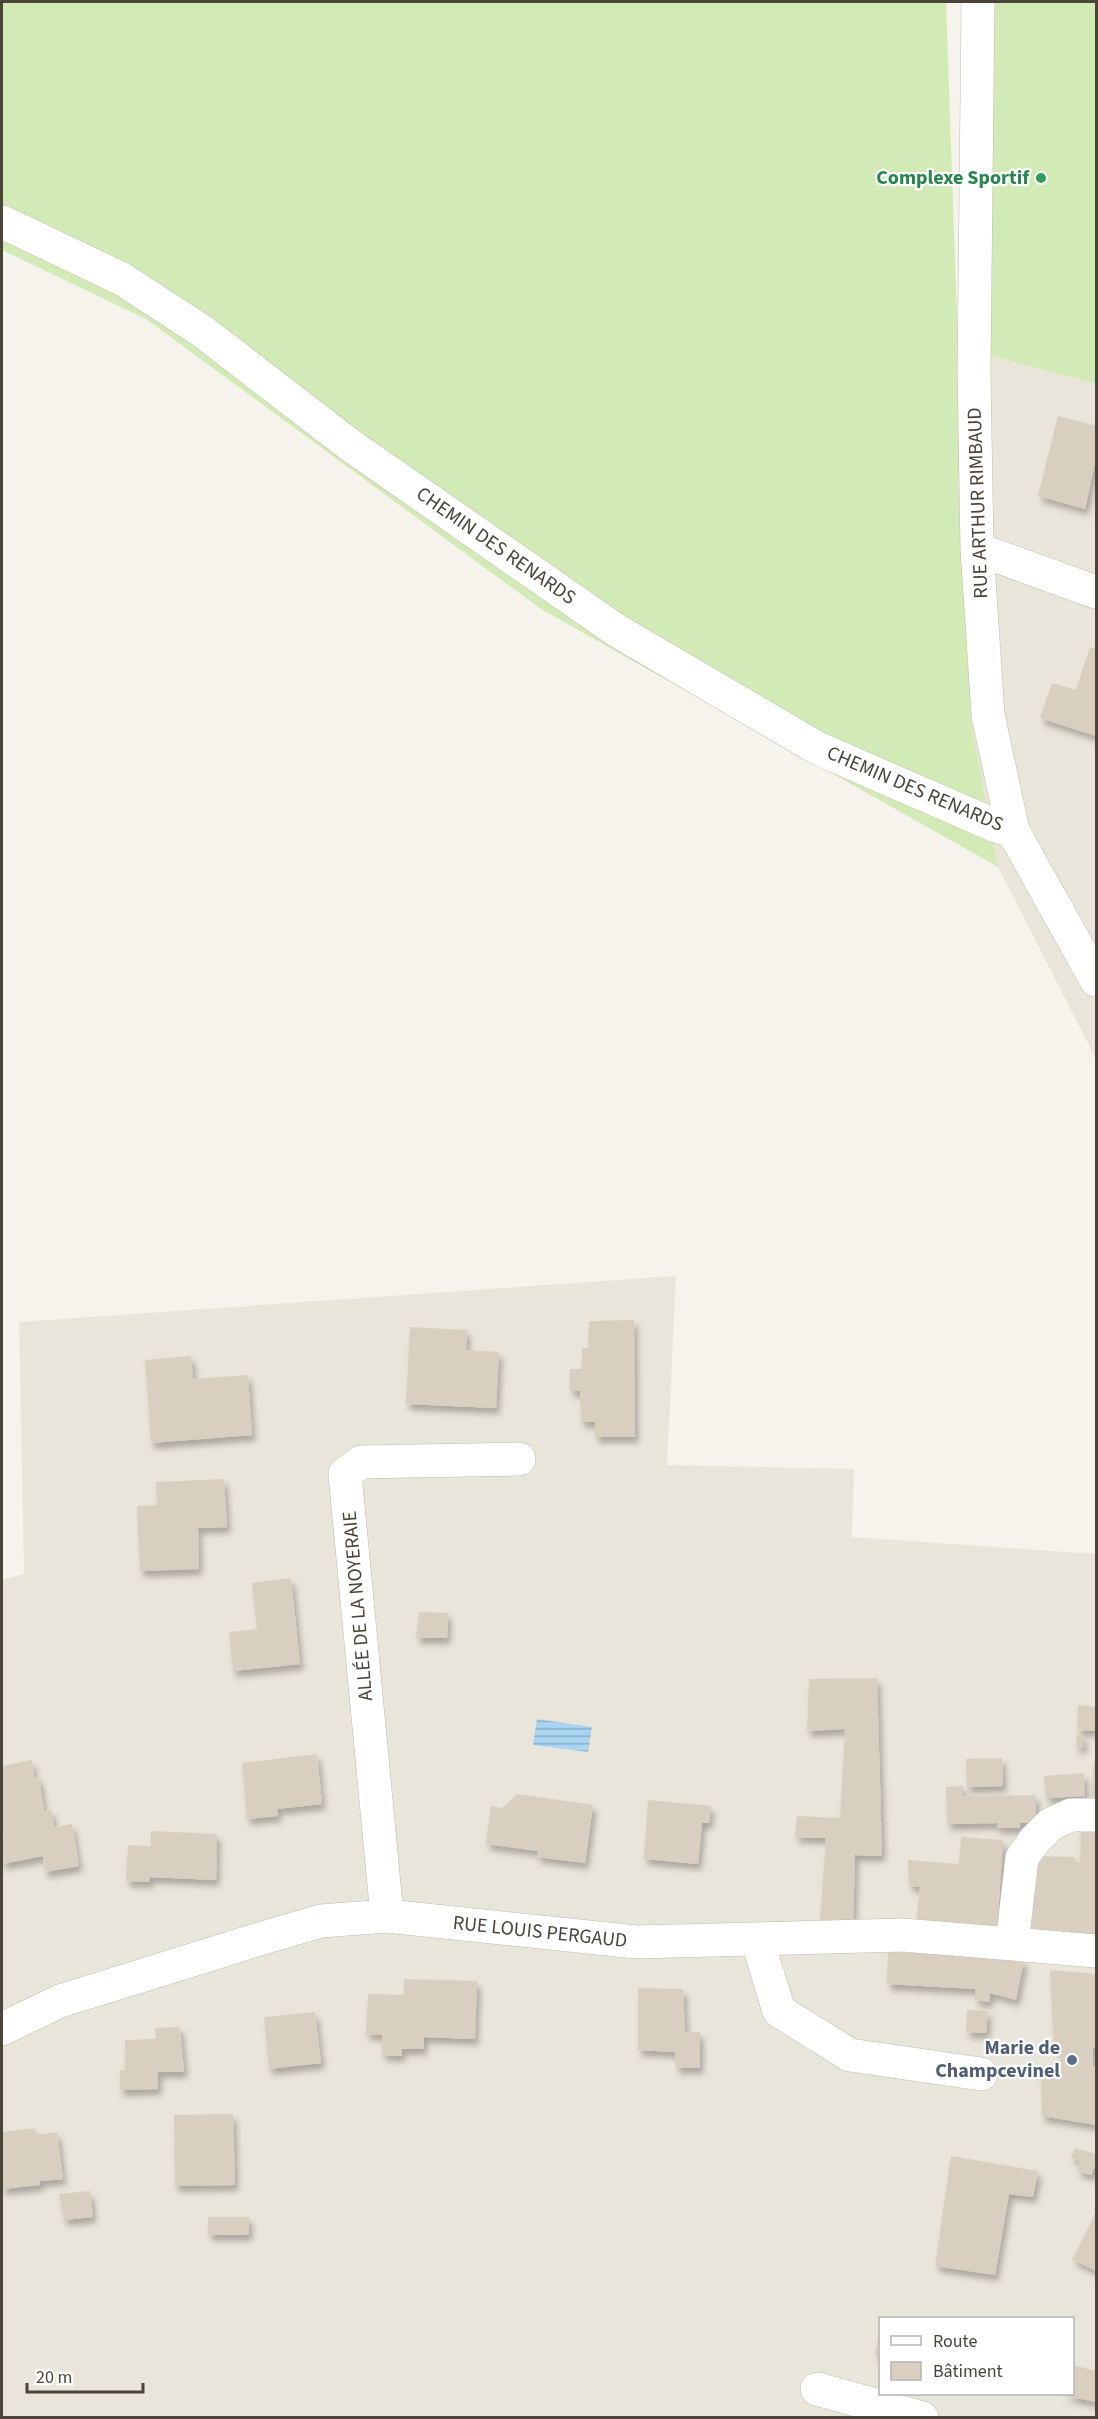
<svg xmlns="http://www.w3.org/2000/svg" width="1098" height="2419" font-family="'Source Sans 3',sans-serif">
<defs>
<pattern id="water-rules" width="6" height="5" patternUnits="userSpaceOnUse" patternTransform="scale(1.5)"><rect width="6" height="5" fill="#a9d4f2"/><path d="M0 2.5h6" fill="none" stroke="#8caec5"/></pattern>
<filter id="shadow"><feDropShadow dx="3.5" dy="6" stdDeviation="3" flood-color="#0004"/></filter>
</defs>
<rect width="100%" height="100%" fill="#f6f3ec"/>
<path fill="#eae5da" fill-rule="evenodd" d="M985,354L1096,384V1059L998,867L971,721L958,360Z
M676,1276L667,1465L854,1469L852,1537L1096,1554V2417H2V1580L24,1574L19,1322ZM880,2318H1072V2394H880Z"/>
<path fill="#d2eab5" d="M2,2H946L971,721L998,867L541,609L146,319L2,250Z
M987,2H1096V384L985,354Z"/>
<path fill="url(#water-rules)" d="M537,1719L592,1727L588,1752L533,1745Z"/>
<path fill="#d8cfc1" filter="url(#shadow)" d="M1058,416L1096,426V458L1085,509L1038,496Z
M1090,647L1096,649V736L1040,718L1052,683L1076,690Z
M634,1320L635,1437H595V1422H581L580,1391H570V1369H582V1348H588L589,1321Z
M410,1327L467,1330L466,1350L499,1352L496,1408L406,1404Z
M191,1356L193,1379L248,1375L252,1435L151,1443L145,1360Z
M224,1479L227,1527L198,1528L199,1569L140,1571L137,1506L157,1505L156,1482Z
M291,1578L300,1664L233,1671L229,1632L257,1629L252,1583Z
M419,1612L448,1613L447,1638H416Z
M877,1678L882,1856L855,1855L853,1923H820L826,1838L795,1837L797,1816L840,1818L845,1729L807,1731L809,1679Z
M1078,1705L1096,1707V1731L1077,1730Z
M1077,1735H1083V1748H1076Z
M317,1754L322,1804L277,1809L278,1816L247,1819L242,1763Z
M1002,1758L1003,1786L967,1787L966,1759Z
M32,1760L34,1778L39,1777L44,1811L51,1809L54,1827L72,1824L79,1866L45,1872L43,1856L2,1864V1836H4L2,1824V1766Z
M1094,1761H1096V1796H1092Z
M1084,1773L1085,1796L1046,1798L1044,1776Z
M963,1786V1796L1036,1795V1823H1020V1828H997V1823L947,1824L946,1787Z
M517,1794L593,1805L585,1863L537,1857L538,1851L486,1844L491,1806L502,1808Z
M648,1800L711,1806L709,1823H702L698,1864L644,1859Z
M1081,1823L1096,1824V1936L1025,1930V1893L1035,1892L1038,1856L1075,1857L1074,1865L1080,1866Z
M151,1831L217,1834L216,1880L150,1877L149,1882L126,1881L128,1845L151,1846Z
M961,1837L1003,1840L997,1929L916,1922L920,1887L909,1886L908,1860L959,1864Z
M908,1950L1024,1960L1016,2000L990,1993L989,2002L975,2000V1989L887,1984L888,1951L908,1953Z
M1050,1970L1095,1974L1096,2048H1093V2066H1096V2125L1042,2116L1041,2068L1060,2067V2049H1054Z
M404,1979L477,1981L475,2039L424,2037V2049H402V2056L382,2055V2035L366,2034L368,1994L404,1995Z
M638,1988L683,1989L685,2032H700V2068H676L675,2052L638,2050Z
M967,2010L988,2011L986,2033L966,2032Z
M315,2012L321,2063L269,2069L264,2017Z
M180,2027L184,2072H158V2089L120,2090V2070H125V2040L156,2039L155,2028Z
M233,2114L235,2185L175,2186L174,2115Z
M35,2128L36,2135L57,2132L63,2179L40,2181V2185L2,2189V2132Z
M1075,2148L1096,2154V2165L1091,2175L1077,2171L1080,2161L1071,2158Z
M951,2156L1038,2171L1033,2197L1009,2194L995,2275L935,2266Z
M90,2191L93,2217L64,2220L59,2194Z
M1096,2212V2271L1072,2259Z
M208,2217H249V2235H208Z
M879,2333H880V2356L875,2355Z
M1072,2365L1096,2371V2402L1061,2395L1072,2394Z"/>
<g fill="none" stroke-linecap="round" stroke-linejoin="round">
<defs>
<path id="minor" d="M978,2L974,372L977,549L988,715L1013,831L1096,980
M2,222L122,279L202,331L350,445L616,630L817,748L996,826L1013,831
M977,549L1096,592
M387,1916L345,1474L361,1462L519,1459
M757,1939L779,2011L850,2055L981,2074
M1012,1944L1022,1858L1034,1841L1051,1824L1071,1815H1096
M2,2029L60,2001L266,1937L321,1921L387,1916L636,1942L903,1935L1096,1951
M817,2389L922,2418"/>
</defs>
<use href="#minor" stroke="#c2bbae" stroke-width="34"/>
<use href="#minor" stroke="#fff" stroke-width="33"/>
</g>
<circle fill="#2e9e5b" stroke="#fff" stroke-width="2" cx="1041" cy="178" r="6"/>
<circle fill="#5c6f8a" stroke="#fff" stroke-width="2" cx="1072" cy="2060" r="6"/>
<g text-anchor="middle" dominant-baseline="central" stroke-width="4.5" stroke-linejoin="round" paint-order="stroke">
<g font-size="20" font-weight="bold" fill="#27864d" stroke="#fff" text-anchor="end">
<text x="1029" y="178">Complexe Sportif</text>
</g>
<g font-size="20" fill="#4b4439" stroke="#fff">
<text transform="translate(978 503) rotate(-92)">RUE ARTHUR RIMBAUD</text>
<text transform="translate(496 546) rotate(35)">CHEMIN DES RENARDS</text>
<text transform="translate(915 789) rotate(23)">CHEMIN DES RENARDS</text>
<text transform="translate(358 1606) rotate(-95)">ALLÉE DE LA NOYERAIE</text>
<text transform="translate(540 1932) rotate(6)">RUE LOUIS PERGAUD</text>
</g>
<g font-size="20" font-weight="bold" fill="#4e5e75" stroke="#fff" text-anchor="end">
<text x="1060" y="2048">Marie de<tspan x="1060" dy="23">Champcevinel</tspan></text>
</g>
</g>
<rect width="1098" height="2419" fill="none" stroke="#4b4439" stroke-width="6"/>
<rect x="879" y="2317" width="195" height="78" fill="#ffffff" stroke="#b7b4b0" stroke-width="1.5"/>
<rect x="891" y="2336" width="30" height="9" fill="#ffffff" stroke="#b7b4b0" stroke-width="1.5"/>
<text x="933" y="2347" font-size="18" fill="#4b4439">Route</text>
<rect x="891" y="2362" width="30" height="18" fill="#d8cfc1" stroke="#b7b4b0" stroke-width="1.5"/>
<text x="933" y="2377" font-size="18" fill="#4b4439">Bâtiment</text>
<path d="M27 2383v9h116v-9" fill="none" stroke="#4b4439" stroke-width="3"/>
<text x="36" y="2383" font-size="18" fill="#4b4439" stroke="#ffffff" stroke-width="4.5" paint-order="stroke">20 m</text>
</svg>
